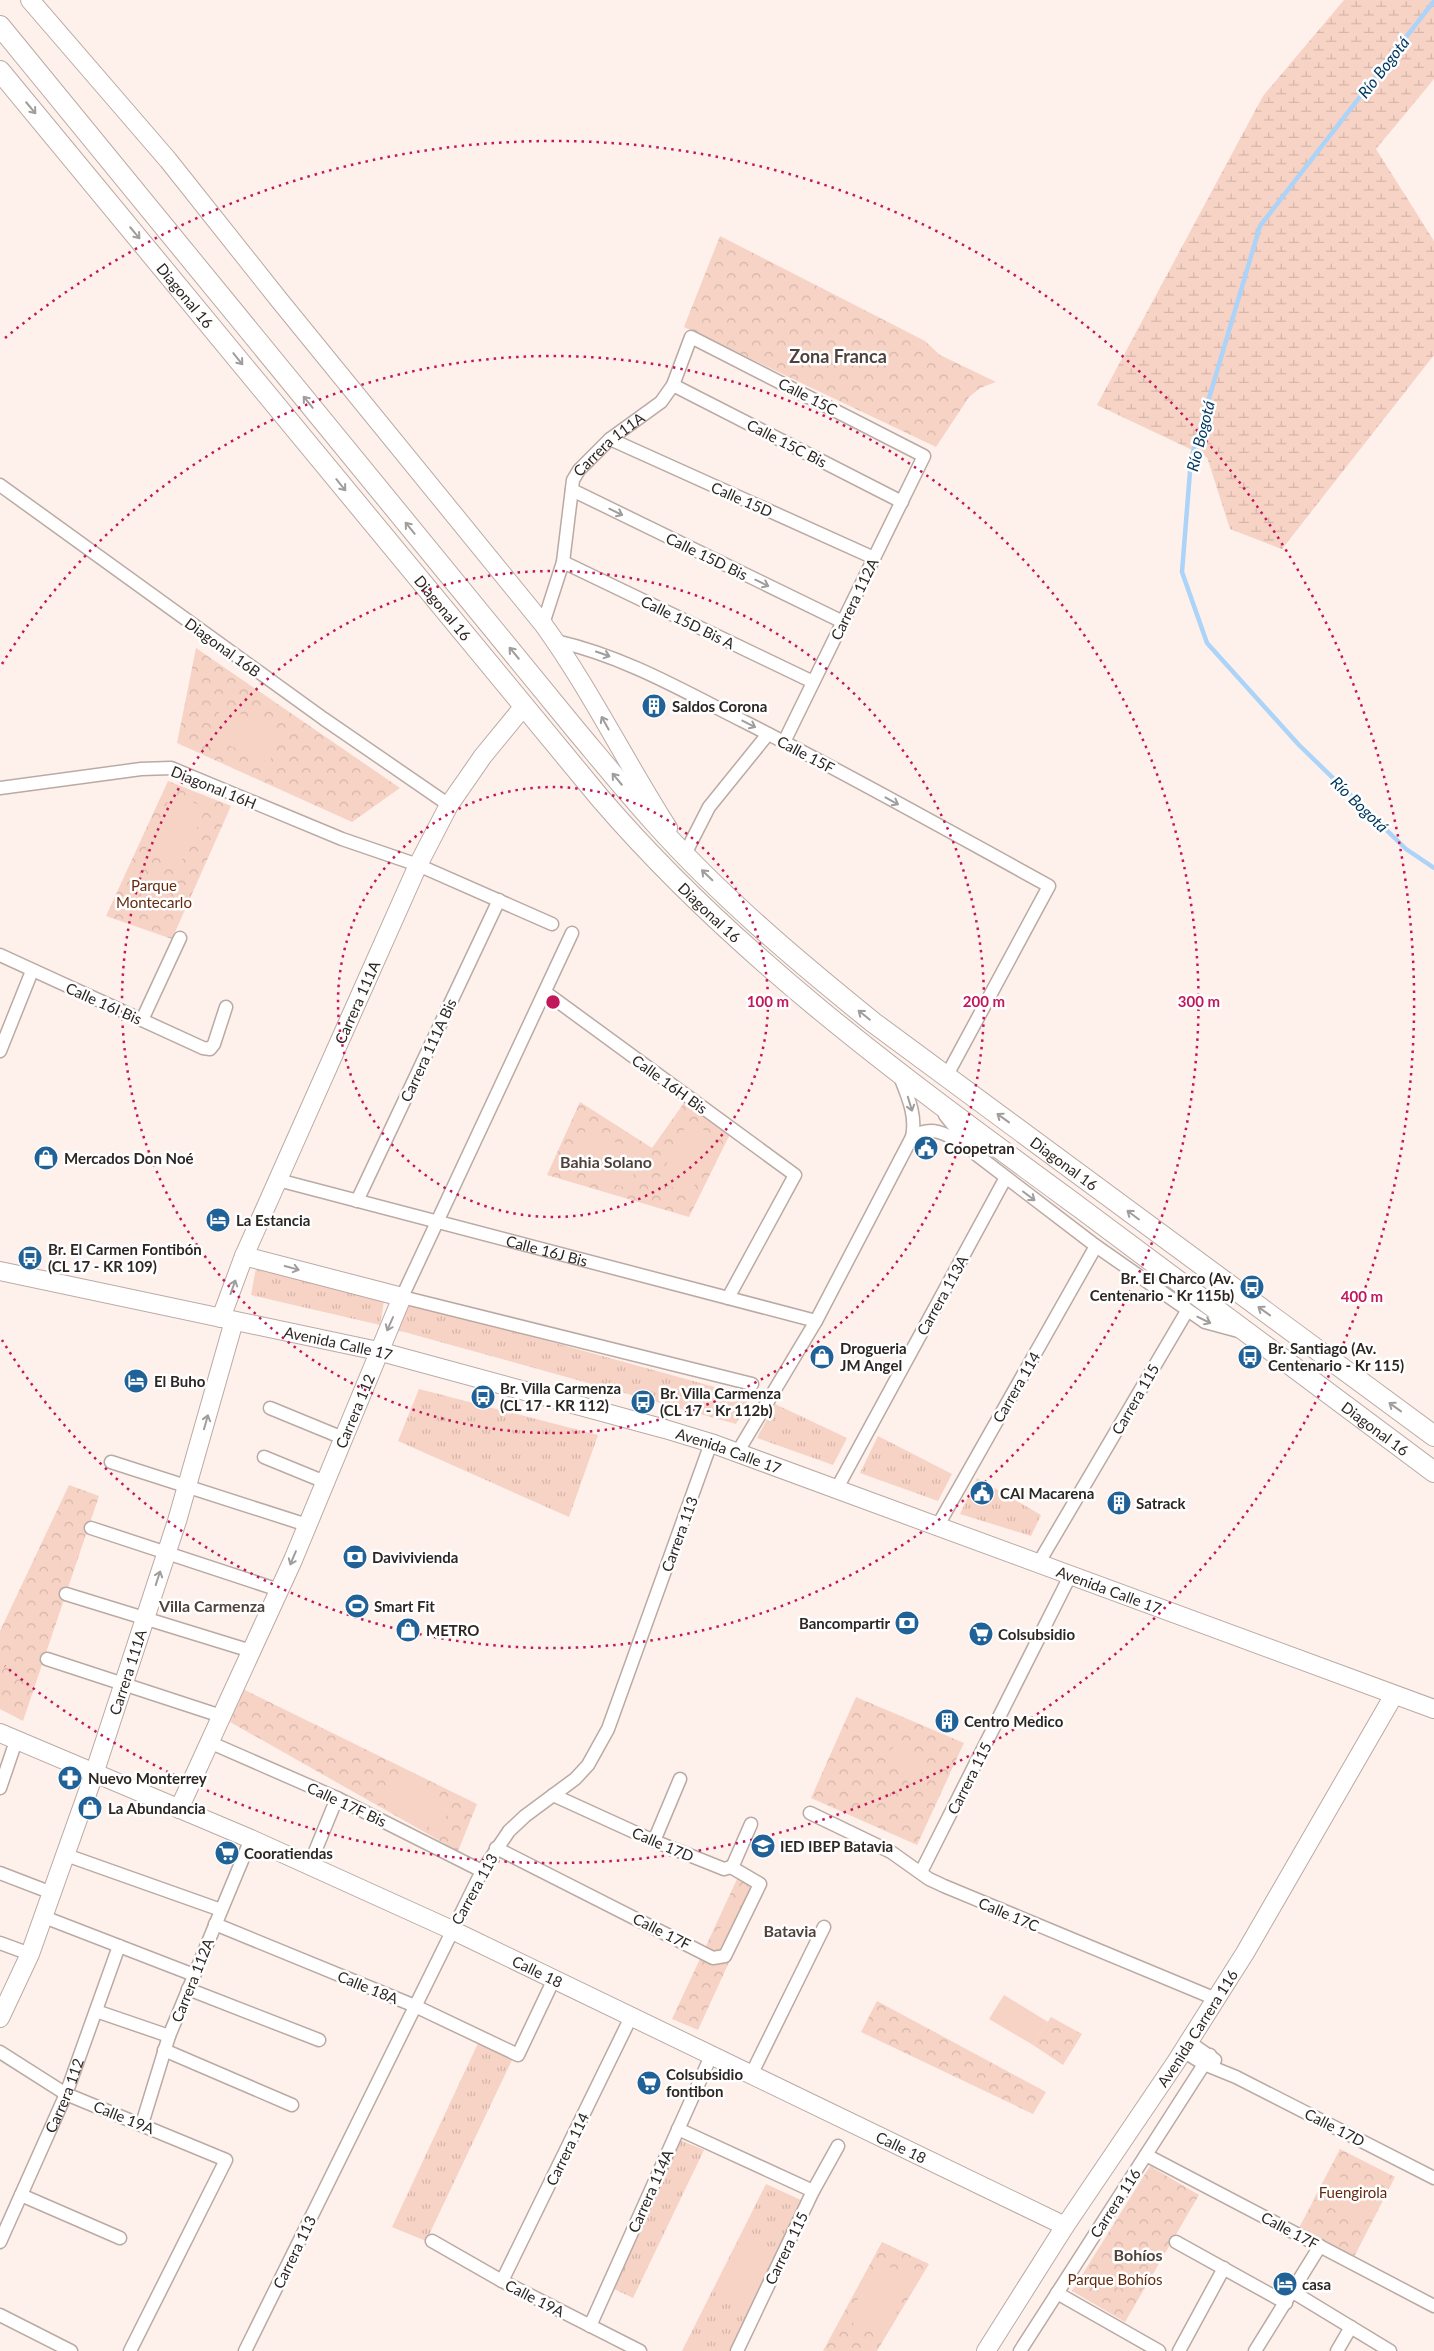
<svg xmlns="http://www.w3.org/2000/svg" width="1434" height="2351" font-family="Lato,sans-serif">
<defs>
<pattern id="grass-tufts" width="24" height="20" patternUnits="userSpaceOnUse" patternTransform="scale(1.25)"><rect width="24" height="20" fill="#f7d3c5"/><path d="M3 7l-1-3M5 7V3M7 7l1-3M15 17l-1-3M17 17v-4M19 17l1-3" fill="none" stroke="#d4b5a9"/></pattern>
<pattern id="forest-crowns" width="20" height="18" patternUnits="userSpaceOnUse" patternTransform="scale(1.25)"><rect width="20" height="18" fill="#f7d3c5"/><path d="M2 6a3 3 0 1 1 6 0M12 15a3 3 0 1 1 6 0" fill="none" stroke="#d4b5a9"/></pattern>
<pattern id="wetland-marsh" width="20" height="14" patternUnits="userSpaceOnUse" patternTransform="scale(1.25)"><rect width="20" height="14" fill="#f7d3c5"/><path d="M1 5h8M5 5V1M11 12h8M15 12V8" fill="none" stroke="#d4b5a9"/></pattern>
</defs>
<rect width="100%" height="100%" fill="#fef0eb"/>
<path fill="url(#grass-tufts)" d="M256,1268L384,1301L380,1325L251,1295Z
M407,1302L751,1397L736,1424L397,1330Z
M419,1389L598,1435L569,1517L398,1441Z
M775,1404L847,1438L833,1465L757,1438Z
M878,1436L952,1474L938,1501L860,1473Z
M977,1478L1041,1515L1031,1536L960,1514Z
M480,2039L513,2058L426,2241L392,2227Z
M680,2140L704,2150L633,2298L614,2289Z
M766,2184L803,2201L731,2351H682Z"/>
<path fill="url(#forest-crowns)" d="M720,236L925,341L940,355L996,382L980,388L969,397L936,447L684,327Z
M196,648L400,788L352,822L177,743Z
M168,781L231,806L172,939L106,916Z
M686,1100L731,1132L689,1217L547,1175L580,1102L652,1148Z
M69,1485L99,1496L23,1721L0,1709V1631Z
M243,1689L477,1804L458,1851L230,1722Z
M856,1697L964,1743L917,1845L811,1798Z
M738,1877L763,1888L698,2030L672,2019Z
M877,2001L1046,2092L1033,2114L861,2032Z
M1051,2017L1082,2034L1063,2065L1033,2045Z
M1340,2149L1395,2177L1354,2257L1299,2228Z
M1150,2166L1199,2195L1125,2322L1072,2291Z
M882,2242L929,2264L877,2351H823Z"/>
<path fill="url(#wetland-marsh)" d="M1344,0H1434V79L1376,149L1434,241V355L1282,549L1230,529L1207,457L1097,405L1263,96Z"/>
<path fill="#f7d3c5" d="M222,706L283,732L269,763L208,736Z
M172,793L206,808L180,865L146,849Z
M158,871L175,911L157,919L140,878Z
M688,1122L719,1138L689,1196L658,1180Z
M585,1131L642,1152L628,1189L571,1167Z
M899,1742L925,1770L910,1784L884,1756Z
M400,1775L453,1804L437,1832L385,1803Z
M728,1913L743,1920L728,1949L714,1941Z
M1004,1995L1048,2022L1033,2045L989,2019Z
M1329,2171L1378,2197L1363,2225L1314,2199Z
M742,2235L776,2251L749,2307L715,2290Z
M877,2261L913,2278L884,2338L847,2320Z"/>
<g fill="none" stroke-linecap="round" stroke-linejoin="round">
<path stroke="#acd3f8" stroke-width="4.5" d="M1434,1L1260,226L1191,459L1182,572L1207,643L1299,745L1406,849L1434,868"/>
<defs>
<g id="street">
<path d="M673,385L902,502"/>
<path d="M610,439L874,558"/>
<path d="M0,485L324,719L449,805"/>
<path d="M572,490L843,622"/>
<path d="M563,562L813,682"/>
<path id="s1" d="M543,624L563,562L573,480L579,470L610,439L661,402L673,385L691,337L924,456L784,742"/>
<path d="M556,641C623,656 682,690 743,721C846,773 947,830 1049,886L946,1077"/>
<path d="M0,788L141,769L171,768L342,839L418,865L552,924"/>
<path d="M685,854L709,807L768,734"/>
<path d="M572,933L402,1297L752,1384"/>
<path d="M0,955L203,1048L210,1049L214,1044L226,1007"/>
<path d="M545,992L795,1175L728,1298"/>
<path d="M142,1020L180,938"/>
<path d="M0,1051L32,971"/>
<path d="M945,1115L977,1155L1096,1246L1205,1322L1242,1332"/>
<path d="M912,1137C931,1125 946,1133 963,1145"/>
<path id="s2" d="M278,1180L816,1321"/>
<path d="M357,1201L499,900"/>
<path d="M270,1408L343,1438"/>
<path d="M737,1453L816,1321L912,1137C917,1115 907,1095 899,1074"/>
<path d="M264,1457L325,1482"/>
<path d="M111,1462L307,1525"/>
<path d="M836,1490L1005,1179"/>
<path d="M937,1527L1096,1246"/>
<path d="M91,1528L279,1590"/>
<path d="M1038,1564L1187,1311"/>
<path d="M66,1594L251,1651"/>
<path d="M47,1659L221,1716"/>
<path d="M209,1742L337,1798L482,1871"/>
<path d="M0,1788L16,1741"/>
<path d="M553,1795L654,1841L724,1869L731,1867L734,1863L751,1824"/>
<path d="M810,1813L891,1852L929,1879L944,1886L1216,1999"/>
<path d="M654,1841L680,1779"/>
<path d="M496,1848L713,1958L725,1956L760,1884L731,1867"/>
<path d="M66,1855L221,1910"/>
<path d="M309,1866L337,1798"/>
<path d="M921,1872L1070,1576"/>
<path d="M0,1873L52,1893"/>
<path d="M44,1917L194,1975"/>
<path d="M215,1924L415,2006L518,2055L554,1979"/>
<path d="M0,1943L30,1954"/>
<path d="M188,1989L319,2040"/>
<path d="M96,2011L169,2036"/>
<path d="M1189,2042L1215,2060"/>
<path d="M164,2050L292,2105"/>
<path d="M1183,2051L1204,2064L1236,2077L1434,2178"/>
<path d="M0,2052L66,2094L226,2160L130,2351"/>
<path d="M751,2075L824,1927"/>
<path d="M142,2124L169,2036L251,1839"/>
<path d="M678,2129L813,2191"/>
<path d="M1146,2155L1434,2306"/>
<path d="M21,2195L120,2238"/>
<path d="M432,2241L502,2281L640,2351"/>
<path id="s3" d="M0,2242L66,2094L119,1946"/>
<path d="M1176,2242L1286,2303"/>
<path d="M502,2281L631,2017"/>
<path d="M1293,2292L1390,2351"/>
<path d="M1057,2293L1159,2351"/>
<path d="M0,2315L71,2351"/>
<path d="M590,2326L711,2056"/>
<path d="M245,2351L482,1871L509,1831L525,1816L575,1779L588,1765L608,1729L711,1443"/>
<path d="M737,2351L813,2191L838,2146"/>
<path d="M1020,2351L1210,2055"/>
<path d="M1179,2351L1224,2268"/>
<path d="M1255,2351L1320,2246"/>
<path d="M1337,2351L1351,2327"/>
</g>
<g id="secondary">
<path d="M30,0L168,160L280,301L543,624C590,689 625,761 668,828"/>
<path id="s4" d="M0,1271L378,1351L665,1429L711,1443L1434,1709"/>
<path id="s5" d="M221,1318L244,1256L418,865L449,805L483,756L524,706"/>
<path id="s6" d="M0,1733L251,1839L452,1930L1065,2226"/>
<path id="s7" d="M179,1809L293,1560L402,1297L244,1256"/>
<path id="s8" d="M0,2018L30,1954L94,1774L177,1521L234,1321"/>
<path id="s9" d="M986,2351L1065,2226L1176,2062L1245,1953L1394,1695"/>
</g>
<g id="primary">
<path id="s10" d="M0,26L575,729C601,760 627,792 654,822C720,896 797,961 874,1023L1434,1436"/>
<path id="s11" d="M0,71L600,798C737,958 910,1083 1079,1207C1198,1295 1315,1384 1434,1472"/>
</g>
</defs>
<use href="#street" stroke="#baaaa3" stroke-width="15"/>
<use href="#secondary" stroke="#baaaa3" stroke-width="20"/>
<use href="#primary" stroke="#baaaa3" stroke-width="22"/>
<use href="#street" stroke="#fff" stroke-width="12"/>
<use href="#secondary" stroke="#fff" stroke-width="18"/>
<use href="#primary" stroke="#fff" stroke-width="20"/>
</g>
<defs><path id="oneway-shaft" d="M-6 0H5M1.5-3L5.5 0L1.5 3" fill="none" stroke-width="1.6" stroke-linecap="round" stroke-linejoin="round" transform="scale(1.25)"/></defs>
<g stroke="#a09e9c">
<use href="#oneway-shaft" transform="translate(31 108) rotate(50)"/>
<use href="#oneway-shaft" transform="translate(135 233) rotate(50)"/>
<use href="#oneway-shaft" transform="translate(238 359) rotate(51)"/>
<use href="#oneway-shaft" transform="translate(308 402) rotate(-129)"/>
<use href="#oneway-shaft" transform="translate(341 485) rotate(51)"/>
<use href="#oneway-shaft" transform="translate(616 512) rotate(26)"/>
<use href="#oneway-shaft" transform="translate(410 528) rotate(-129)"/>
<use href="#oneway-shaft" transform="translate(762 583) rotate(26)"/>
<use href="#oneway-shaft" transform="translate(514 653) rotate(-130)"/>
<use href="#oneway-shaft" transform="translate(603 654) rotate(19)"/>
<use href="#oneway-shaft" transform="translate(605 723) rotate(-119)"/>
<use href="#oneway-shaft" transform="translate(749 724) rotate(27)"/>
<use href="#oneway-shaft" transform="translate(617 779) rotate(-130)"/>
<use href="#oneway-shaft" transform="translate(892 801) rotate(29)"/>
<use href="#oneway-shaft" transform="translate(707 875) rotate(-136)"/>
<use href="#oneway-shaft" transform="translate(864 1015) rotate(-141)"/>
<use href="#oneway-shaft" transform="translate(910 1104) rotate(73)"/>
<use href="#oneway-shaft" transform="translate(1003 1118) rotate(-144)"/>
<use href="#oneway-shaft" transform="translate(1029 1196) rotate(37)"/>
<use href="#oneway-shaft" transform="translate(1133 1215) rotate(-143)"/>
<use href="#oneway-shaft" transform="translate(292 1268) rotate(15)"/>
<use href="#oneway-shaft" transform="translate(233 1287) rotate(-70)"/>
<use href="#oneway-shaft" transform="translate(1264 1311) rotate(-144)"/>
<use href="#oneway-shaft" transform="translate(1204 1320) rotate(26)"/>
<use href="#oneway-shaft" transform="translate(390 1324) rotate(114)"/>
<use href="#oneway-shaft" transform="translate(1395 1407) rotate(-144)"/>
<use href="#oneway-shaft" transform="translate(206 1422) rotate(-74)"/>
<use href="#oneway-shaft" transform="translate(293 1558) rotate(113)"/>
<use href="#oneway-shaft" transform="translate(158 1578) rotate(-72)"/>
</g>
<g fill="none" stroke="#c2185b" stroke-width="2.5" stroke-dasharray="2.5 5">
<circle cx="553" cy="1002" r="215"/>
<circle cx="553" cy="1002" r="431"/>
<path d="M2 664A646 646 0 1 1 2 1340"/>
<path d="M5 338A861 861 0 1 1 5 1666"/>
</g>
<defs>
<symbol id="building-disc" viewBox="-11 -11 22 22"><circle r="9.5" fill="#206297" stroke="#fff"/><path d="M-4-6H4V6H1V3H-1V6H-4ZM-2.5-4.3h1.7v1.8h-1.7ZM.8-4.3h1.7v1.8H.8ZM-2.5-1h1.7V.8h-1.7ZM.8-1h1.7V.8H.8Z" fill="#fff"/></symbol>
<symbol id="civic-disc" viewBox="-11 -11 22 22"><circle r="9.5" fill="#206297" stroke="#fff"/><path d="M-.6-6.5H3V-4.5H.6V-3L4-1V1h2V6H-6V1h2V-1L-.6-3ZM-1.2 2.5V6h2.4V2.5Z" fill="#fff"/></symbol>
<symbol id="shop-disc" viewBox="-11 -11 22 22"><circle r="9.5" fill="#206297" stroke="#fff"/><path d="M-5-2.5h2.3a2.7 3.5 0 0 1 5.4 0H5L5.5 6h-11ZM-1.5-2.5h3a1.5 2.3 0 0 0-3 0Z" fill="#fff"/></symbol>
<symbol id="hotel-disc" viewBox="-11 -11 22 22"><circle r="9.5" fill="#206297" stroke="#fff"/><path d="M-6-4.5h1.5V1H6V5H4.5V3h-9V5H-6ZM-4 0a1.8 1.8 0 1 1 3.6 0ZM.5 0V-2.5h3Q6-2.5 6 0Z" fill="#fff"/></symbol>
<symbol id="bus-disc" viewBox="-11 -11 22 22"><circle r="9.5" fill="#206297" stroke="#fff"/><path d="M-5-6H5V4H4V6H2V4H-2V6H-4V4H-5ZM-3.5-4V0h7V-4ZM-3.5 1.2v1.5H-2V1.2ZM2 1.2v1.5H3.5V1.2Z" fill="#fff"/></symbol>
<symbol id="bank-disc" viewBox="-11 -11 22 22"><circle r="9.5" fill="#206297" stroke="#fff"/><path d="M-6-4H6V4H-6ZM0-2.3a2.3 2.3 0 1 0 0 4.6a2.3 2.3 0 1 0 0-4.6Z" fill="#fff"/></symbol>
<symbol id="stadium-disc" viewBox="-11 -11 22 22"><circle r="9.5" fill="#206297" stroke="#fff"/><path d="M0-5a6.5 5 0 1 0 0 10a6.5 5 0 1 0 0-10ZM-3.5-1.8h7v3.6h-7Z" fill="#fff"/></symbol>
<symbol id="supermarket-disc" viewBox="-11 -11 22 22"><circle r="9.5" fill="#206297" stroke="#fff"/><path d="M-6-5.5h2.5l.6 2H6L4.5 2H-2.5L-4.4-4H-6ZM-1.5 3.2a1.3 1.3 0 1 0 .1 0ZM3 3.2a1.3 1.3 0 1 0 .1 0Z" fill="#fff"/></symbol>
<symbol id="pharmacy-disc" viewBox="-11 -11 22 22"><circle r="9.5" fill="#206297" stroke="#fff"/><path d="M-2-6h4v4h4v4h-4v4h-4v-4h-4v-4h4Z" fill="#fff"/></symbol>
<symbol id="school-disc" viewBox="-11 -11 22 22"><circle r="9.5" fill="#206297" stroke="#fff"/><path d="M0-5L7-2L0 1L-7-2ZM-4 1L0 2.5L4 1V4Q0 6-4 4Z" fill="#fff"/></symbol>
</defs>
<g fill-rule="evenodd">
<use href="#building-disc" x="640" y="692" width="28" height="28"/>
<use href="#civic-disc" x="912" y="1134" width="28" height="28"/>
<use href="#shop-disc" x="32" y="1144" width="28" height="28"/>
<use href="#hotel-disc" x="204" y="1206" width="28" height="28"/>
<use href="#bus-disc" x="16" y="1244" width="28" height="28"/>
<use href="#bus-disc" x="1238" y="1273" width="28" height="28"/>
<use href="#shop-disc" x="808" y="1343" width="28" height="28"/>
<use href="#bus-disc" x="1236" y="1343" width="28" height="28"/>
<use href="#hotel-disc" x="122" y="1367" width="28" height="28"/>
<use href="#bus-disc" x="469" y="1383" width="28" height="28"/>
<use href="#bus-disc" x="629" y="1388" width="28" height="28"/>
<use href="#civic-disc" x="968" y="1479" width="28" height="28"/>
<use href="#building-disc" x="1105" y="1489" width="28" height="28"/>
<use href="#bank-disc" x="341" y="1543" width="28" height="28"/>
<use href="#stadium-disc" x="343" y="1592" width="28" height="28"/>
<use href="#bank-disc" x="893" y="1609" width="28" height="28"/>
<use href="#shop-disc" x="394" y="1616" width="28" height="28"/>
<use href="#supermarket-disc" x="967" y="1620" width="28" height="28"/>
<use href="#building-disc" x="933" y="1707" width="28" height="28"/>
<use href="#pharmacy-disc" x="56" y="1764" width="28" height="28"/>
<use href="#shop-disc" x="76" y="1794" width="28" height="28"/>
<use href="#school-disc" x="749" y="1832" width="28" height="28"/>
<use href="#supermarket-disc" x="213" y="1839" width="28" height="28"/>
<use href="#supermarket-disc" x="635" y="2069" width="28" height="28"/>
<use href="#hotel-disc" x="1271" y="2270" width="28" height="28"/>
</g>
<g text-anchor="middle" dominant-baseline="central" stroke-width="5" stroke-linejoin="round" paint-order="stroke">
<g font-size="15" fill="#2d2724" stroke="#fff">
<text stroke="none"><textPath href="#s11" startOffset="291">Diagonal 16</textPath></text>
<text transform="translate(808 396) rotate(27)">Calle 15C</text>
<text transform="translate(787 443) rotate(27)">Calle 15C Bis</text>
<text stroke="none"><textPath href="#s1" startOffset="199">Carrera 111A</textPath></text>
<text transform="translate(742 499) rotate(24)">Calle 15D</text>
<text transform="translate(707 556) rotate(26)">Calle 15D Bis</text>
<text transform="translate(854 599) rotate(-64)">Carrera 112A</text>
<text stroke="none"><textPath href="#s11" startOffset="696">Diagonal 16</textPath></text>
<text transform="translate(688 622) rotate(26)">Calle 15D Bis A</text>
<text transform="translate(223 647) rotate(36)">Diagonal 16B</text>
<text transform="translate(806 754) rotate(28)">Calle 15F</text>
<text transform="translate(214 787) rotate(22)">Diagonal 16H</text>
<text stroke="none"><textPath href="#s11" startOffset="1101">Diagonal 16</textPath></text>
<text transform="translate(104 1003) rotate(24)">Calle 16I Bis</text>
<text stroke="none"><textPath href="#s5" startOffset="344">Carrera 111A</textPath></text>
<text transform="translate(428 1050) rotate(-65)">Carrera 111A Bis</text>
<text transform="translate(670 1084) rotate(36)">Calle 16H Bis</text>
<text stroke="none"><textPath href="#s10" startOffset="1565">Diagonal 16</textPath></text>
<text stroke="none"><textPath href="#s2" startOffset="278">Calle 16J Bis</textPath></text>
<text transform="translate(942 1295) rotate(-61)">Carrera 113A</text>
<text stroke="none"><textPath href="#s4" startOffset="346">Avenida Calle 17</textPath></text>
<text transform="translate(1016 1387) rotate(-60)">Carrera 114</text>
<text transform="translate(1135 1399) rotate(-60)">Carrera 115</text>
<text stroke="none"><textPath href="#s7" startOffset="435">Carrera 112</textPath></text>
<text stroke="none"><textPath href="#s11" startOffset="1944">Diagonal 16</textPath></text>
<text stroke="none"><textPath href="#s4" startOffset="751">Avenida Calle 17</textPath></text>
<text transform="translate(679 1534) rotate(-70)">Carrera 113</text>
<text stroke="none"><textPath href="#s4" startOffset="1156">Avenida Calle 17</textPath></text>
<text stroke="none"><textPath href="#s8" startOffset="369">Carrera 111A</textPath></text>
<text transform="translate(969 1778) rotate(-63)">Carrera 115</text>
<text transform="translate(347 1804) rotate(25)">Calle 17F Bis</text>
<text transform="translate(663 1844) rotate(23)">Calle 17D</text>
<text transform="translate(474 1889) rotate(-61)">Carrera 113</text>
<text transform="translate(1009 1914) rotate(23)">Calle 17C</text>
<text transform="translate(662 1931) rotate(27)">Calle 17F</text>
<text stroke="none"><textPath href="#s6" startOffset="588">Calle 18</textPath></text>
<text transform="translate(192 1980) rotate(-68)">Carrera 112A</text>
<text transform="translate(368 1987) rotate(22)">Calle 18A</text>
<text stroke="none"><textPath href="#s9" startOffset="386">Avenida Carrera 116</textPath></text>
<text stroke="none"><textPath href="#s3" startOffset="160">Carrera 112</textPath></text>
<text transform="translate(124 2117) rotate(22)">Calle 19A</text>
<text transform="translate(1335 2127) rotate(27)">Calle 17D</text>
<text stroke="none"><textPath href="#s6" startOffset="992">Calle 18</textPath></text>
<text transform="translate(567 2149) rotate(-64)">Carrera 114</text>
<text transform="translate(650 2191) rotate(-66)">Carrera 114A</text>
<text transform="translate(1115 2203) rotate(-57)">Carrera 116</text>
<text transform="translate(1290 2230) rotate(28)">Calle 17F</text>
<text transform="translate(786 2248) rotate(-64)">Carrera 115</text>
<text transform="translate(294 2252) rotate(-64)">Carrera 113</text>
<text transform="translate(535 2298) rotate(27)">Calle 19A</text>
</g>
<g font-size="15" font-weight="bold" fill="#2d2724" stroke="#fff" text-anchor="start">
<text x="672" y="706">Saldos Corona</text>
<text x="944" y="1148">Coopetran</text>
<text x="64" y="1158">Mercados Don Noé</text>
<text x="236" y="1220">La Estancia</text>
<text x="48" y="1249">Br. El Carmen Fontibón<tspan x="48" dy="17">(CL 17 - KR 109)</tspan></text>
<text x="1234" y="1278" text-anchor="end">Br. El Charco (Av.<tspan x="1234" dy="17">Centenario - Kr 115b)</tspan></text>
<text x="840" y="1348">Drogueria<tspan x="840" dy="17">JM Angel</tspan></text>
<text x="1268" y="1348">Br. Santiago (Av.<tspan x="1268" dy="17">Centenario - Kr 115)</tspan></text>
<text x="154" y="1381">El Buho</text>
<text x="500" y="1388">Br. Villa Carmenza<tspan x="500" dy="17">(CL 17 - KR 112)</tspan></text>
<text x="660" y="1393">Br. Villa Carmenza<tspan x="660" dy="17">(CL 17 - Kr 112b)</tspan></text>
<text x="1000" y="1493">CAI Macarena</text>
<text x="1136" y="1503">Satrack</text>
<text x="372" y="1557">Davivivienda</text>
<text x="374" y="1606">Smart Fit</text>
<text x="890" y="1623" text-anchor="end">Bancompartir</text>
<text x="426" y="1630">METRO</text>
<text x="998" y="1634">Colsubsidio</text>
<text x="964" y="1721">Centro Medico</text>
<text x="88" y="1778">Nuevo Monterrey</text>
<text x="108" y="1808">La Abundancia</text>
<text x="780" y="1846">IED IBEP Batavia</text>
<text x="244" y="1853">Cooratiendas</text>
<text x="666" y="2074">Colsubsidio<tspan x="666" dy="17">fontibon</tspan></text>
<text x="1302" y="2284">casa</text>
</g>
<g font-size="15" fill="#642b11" stroke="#fff">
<text x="154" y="885">Parque<tspan x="154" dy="17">Montecarlo</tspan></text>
<text x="1353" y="2192">Fuengirola</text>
<text x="1115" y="2279">Parque Bohíos</text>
</g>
<g font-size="16" font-style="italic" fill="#003a64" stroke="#fff">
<text transform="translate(1383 67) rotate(-52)">Río Bogotá</text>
<text transform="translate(1200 436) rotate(-76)">Río Bogotá</text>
<text transform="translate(1360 804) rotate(44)">Río Bogotá</text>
</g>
<g font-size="16" font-weight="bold" fill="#4f423c" stroke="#fff">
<text x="606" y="1161">Bahia Solano</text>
<text x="212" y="1605">Villa Carmenza</text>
<text x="790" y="1930">Batavia</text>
<text x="1138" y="2254">Bohíos</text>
</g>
<g font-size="18" font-weight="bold" fill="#4f423c" stroke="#fff">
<text x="838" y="356">Zona Franca</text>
</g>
</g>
<circle cx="553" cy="1002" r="8" fill="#c2185b" stroke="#fff" stroke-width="2.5"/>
<g font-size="15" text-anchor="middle" font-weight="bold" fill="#c2185b" stroke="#fff" stroke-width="5" stroke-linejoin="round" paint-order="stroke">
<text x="768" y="1007">100 m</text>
<text x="984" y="1007">200 m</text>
<text x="1199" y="1007">300 m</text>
<text x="1362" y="1302">400 m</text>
</g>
</svg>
